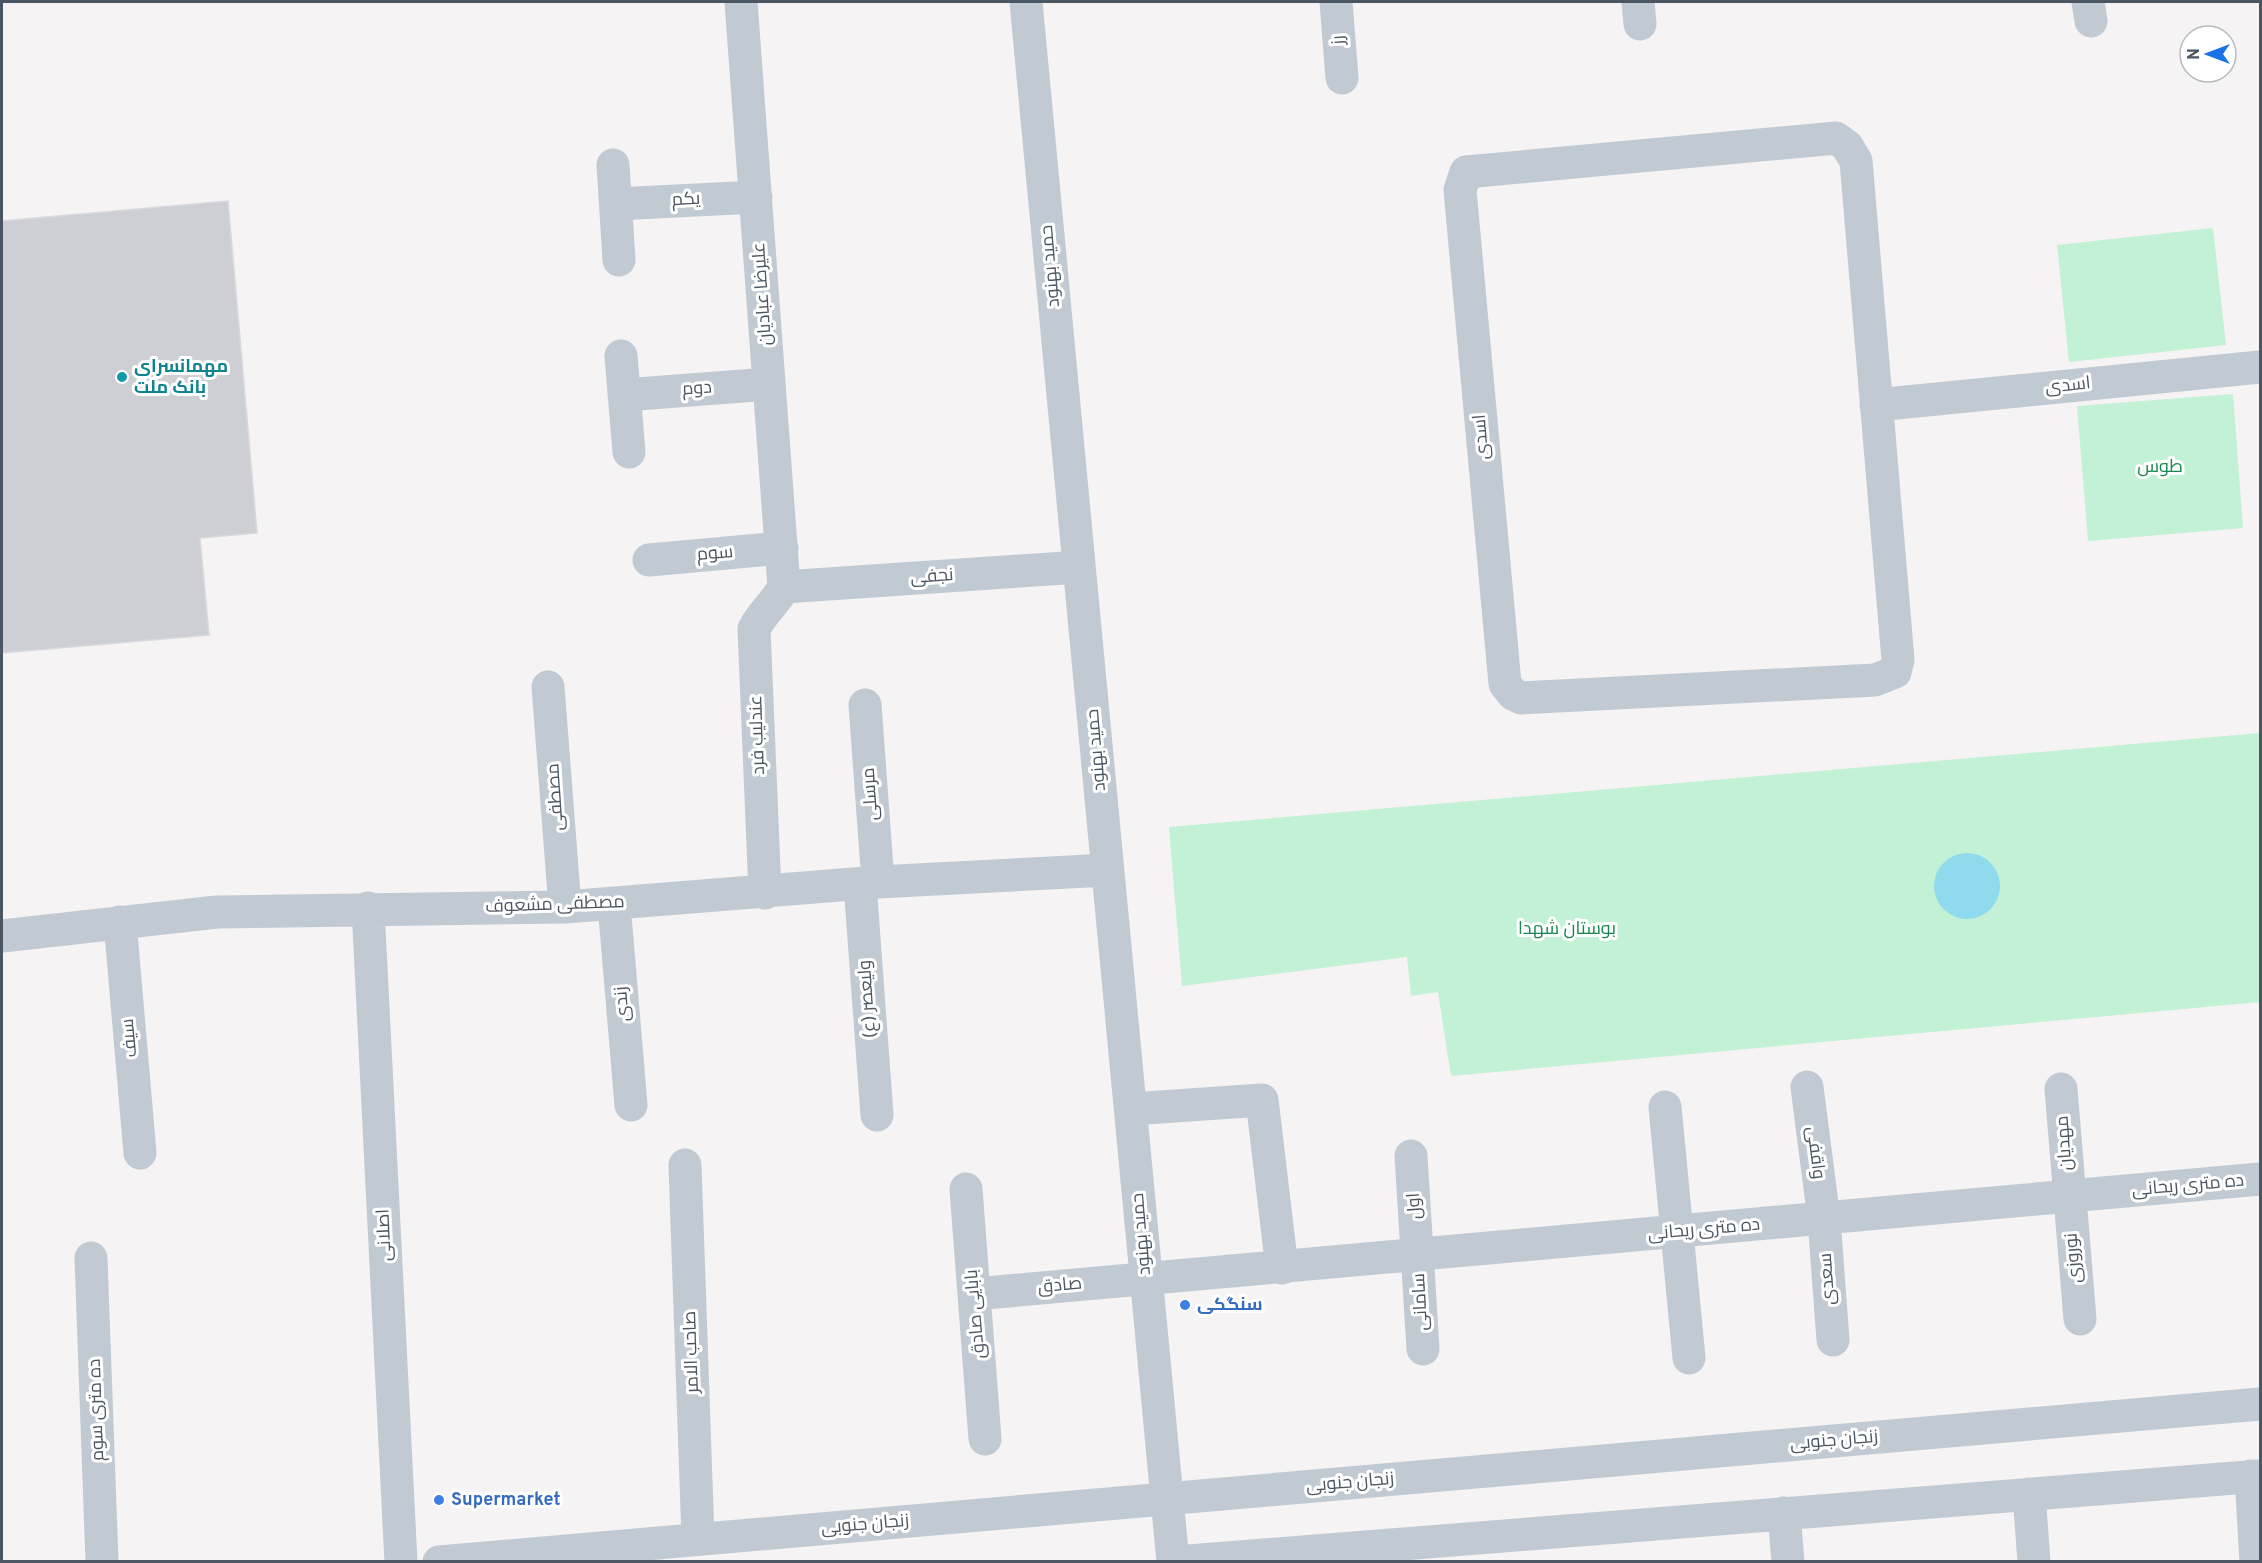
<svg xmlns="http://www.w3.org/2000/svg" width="2262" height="1563" font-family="Overpass,Cairo,sans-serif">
<rect width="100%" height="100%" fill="#f5f3f3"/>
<path fill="#c3f1d5" d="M2213,228L2226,345L2069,362L2057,245Z
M2233,394L2243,528L2088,541L2077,406Z
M2260,733V1002L1451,1076L1438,992L1411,996L1407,957L1182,986L1169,827Z"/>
<path fill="#90daee" d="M1934 886a33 33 0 1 1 66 0a33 33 0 1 1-66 0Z"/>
<path fill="#cdcfd5" stroke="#d7d9de" stroke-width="1.5" d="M228,201L257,533L200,538L209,635L2,653V221Z"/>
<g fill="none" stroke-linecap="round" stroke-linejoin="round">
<path stroke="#c1cad2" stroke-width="33" d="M741,2L784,587
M1026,2L1173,1562
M1336,2L1342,78
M1638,2L1640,24
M2088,2L2091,21
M1836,138L1847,146L1856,161L1898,660L1895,672L1875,680L1521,698L1513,694L1505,684L1460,190L1466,172Z
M613,165L619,260
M616,204L756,197
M621,356L629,452
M624,395L769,384
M1876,405L2260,367
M649,560L782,548
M784,587L1079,567
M548,687L565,907
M865,705L878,882
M860,884L877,1115
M765,893L754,629C762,613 776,602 784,587
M614,904L631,1105
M368,908L401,1562
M120,922L140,1153
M2,936L217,912L565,907L878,882L1108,870
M1807,1087L1824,1219L1833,1340
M2061,1089L2080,1319
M1665,1107L1689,1358
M1131,1109L1262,1100L1282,1268
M1411,1156L1423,1349
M685,1165L698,1539
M966,1189L985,1439
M91,1258L102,1562
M974,1294L2260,1179
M2251,1476L2256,1562
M2029,1494L2034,1562
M1784,1513L1788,1562
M439,1562L2260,1404
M1176,1562L2260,1476"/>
</g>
<circle fill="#0f9aa8" stroke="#fff" stroke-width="2" cx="122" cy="377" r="6"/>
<g fill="#3f7fe0" stroke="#fff" stroke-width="2">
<circle cx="1185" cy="1305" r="6"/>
<circle cx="439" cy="1500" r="6"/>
</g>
<g text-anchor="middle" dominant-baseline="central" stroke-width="6" stroke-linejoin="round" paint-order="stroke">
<g font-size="18" fill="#4a5661" stroke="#fff">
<text transform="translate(1339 40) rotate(-94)">رز</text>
<text transform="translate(686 200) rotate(-3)">یکم</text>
<text transform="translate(1051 266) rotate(-95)">حمید بهنود</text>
<text transform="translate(763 294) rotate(-94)">علیرضا عبادیان</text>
<text transform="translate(2068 386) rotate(-6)">اسدی</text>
<text transform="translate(697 389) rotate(-4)">دوم</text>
<text transform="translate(1482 437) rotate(-95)">اسدی</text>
<text transform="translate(715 554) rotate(-5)">سوم</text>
<text transform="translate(932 577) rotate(-4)">نجفی</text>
<text transform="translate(758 735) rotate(-92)">عندلیب فرد</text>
<text transform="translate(1097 750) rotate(-95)">حمید بهنود</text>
<text transform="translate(871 794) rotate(-94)">مرسلی</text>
<text transform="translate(556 797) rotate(-94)">مصطفی</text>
<text transform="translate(555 905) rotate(-2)">مصطفی مشعوف</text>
<text transform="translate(868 999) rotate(-94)">ولیعصر (ع)</text>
<text transform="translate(623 1004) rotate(-95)">زندی</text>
<text transform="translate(130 1038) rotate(-95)">سیف</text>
<text transform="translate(2065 1143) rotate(-94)">مهدیان</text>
<text transform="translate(1815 1153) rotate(83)">واقفی</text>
<text transform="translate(2188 1186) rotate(-5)">ده متری ریحانی</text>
<text transform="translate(1415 1206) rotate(-94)">اول</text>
<text transform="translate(1704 1230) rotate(-5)">ده متری ریحانی</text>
<text transform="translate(1142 1234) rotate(-95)">حمید بهنود</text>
<text transform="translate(385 1235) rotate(-93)">اصلانی</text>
<text transform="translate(2074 1258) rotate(-95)">نوروزی</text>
<text transform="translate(1828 1279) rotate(-94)">سعدی</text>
<text transform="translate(1060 1286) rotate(-5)">صادق</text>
<text transform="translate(1421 1302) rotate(-93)">سامانی</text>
<text transform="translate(976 1314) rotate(-95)">بابایی صادق</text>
<text transform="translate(692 1352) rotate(-92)">صاحب الامر</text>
<text transform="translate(97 1410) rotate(-92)">ده متری سوم</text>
<text transform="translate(1834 1441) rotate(-5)">زنجان جنوبی</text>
<text transform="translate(1350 1483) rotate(-5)">زنجان جنوبی</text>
<text transform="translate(865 1525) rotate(-5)">زنجان جنوبی</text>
</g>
<g font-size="18" font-weight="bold" fill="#0d838f" stroke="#fff" text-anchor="start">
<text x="134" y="367">مهمانسرای<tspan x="134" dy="21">بانک ملت</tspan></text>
</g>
<g font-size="18" fill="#17864f" stroke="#fff">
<text x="2160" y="467">طوس</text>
<text x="1567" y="929">بوستان شهدا</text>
</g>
<g font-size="18" font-weight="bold" fill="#366cbe" stroke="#fff" text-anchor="start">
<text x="1197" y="1305">سنگکی</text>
<text x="451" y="1500">Supermarket</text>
</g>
</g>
<rect width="2262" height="1563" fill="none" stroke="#4a5661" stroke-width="6"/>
<g transform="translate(2208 54) rotate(270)"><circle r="28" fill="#ffffff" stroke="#b7bbc0" stroke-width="1.5"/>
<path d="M0-4.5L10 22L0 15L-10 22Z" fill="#1a73e8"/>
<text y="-9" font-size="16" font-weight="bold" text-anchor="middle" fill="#4a5661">N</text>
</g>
</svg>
